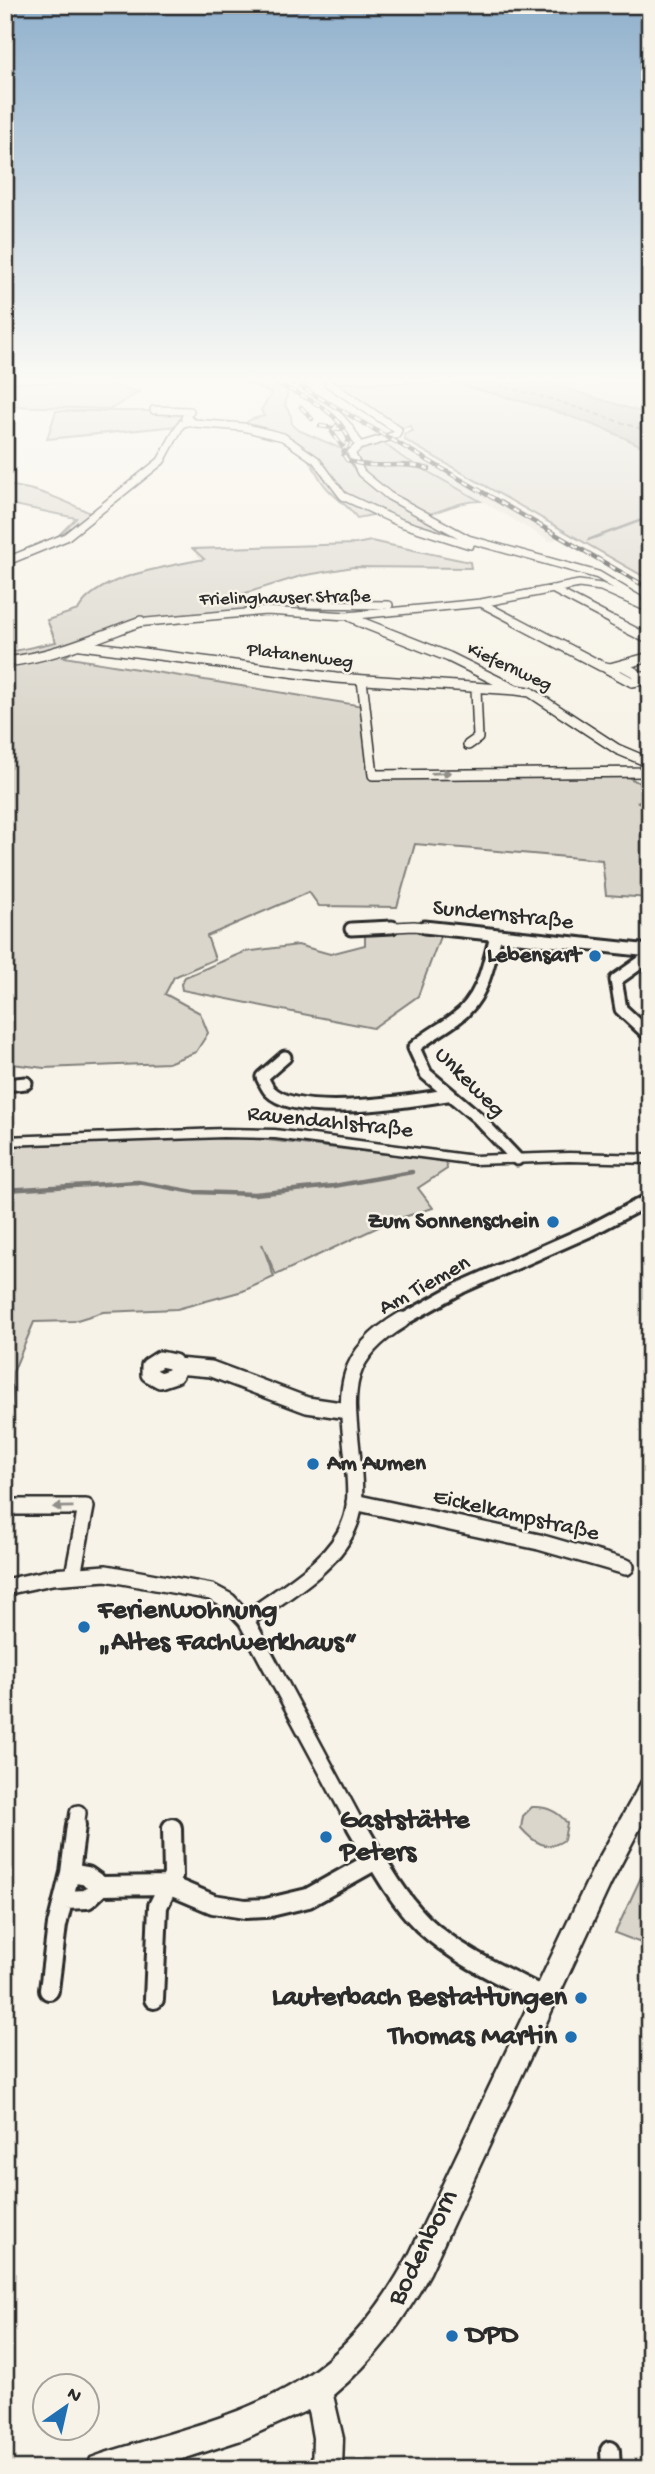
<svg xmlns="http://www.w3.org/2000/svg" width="655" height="2474" font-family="'Gochi Hand',sans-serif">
<rect width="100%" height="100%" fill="#f7f3e8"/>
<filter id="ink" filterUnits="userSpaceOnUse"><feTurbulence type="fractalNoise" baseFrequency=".0143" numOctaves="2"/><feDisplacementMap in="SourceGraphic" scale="14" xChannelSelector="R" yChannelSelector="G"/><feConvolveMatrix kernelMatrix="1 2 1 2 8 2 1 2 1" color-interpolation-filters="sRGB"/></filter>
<g filter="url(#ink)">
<path fill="#e8e4da" d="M286,383H301L392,434L404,444L650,586V592L558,539L550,541L420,465L368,467L346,461L340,448L348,446L347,456L350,460L358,463L410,460L381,441L384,440L312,395Z"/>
<path fill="#dad6cc" stroke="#82807c" stroke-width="2" d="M5,383H103L139,392L111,409L5,406Z
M246,383H303L310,388L288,390L285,405L291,416L292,425L298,430L344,450L381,441L402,457L480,501C460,501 445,510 426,515L467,543L383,513L357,518C346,503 337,500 326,487C318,478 314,465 305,455C287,438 265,431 241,426L252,419L264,416L261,410L272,393Z
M335,383H453L545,407L610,431L650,450V580L405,440L404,434L413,431L410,426L401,428Z
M548,383H641L650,387V415Z
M56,411H183L177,426L47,439Z
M5,485C36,488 64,500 92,514L53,541L76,518L5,503Z
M371,541L470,562L471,568L353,567L301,576L236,596L273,612L119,626L64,657L363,706L369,777L620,773L650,788V797L637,802L650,803V898L606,895L602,860L415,844L397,907L319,906L309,892L207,936L215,959L174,977L165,994L200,1013L208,1033L196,1052L168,1063L44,1068L5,1063V653L56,642L47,620L78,610C97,575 168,567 204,559L193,549L356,544Z
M392,928L442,931L418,996L373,1028L182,990L181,984L185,977L244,952L298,945L330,954L365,945V931Z
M241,1137L446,1161L447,1169L418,1188L433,1208L391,1221L276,1275L262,1244L274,1277L243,1291L177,1309L103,1312L74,1321L34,1322L13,1372L11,1420L5,1421V1146Z
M532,1807C547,1806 558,1811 567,1823L564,1840C547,1852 533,1842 521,1828L523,1816Z
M650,1858V1927L641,1943L615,1933Z"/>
<path fill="#afaca4" stroke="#7a7874" stroke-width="2" d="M453,383H548L650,415V450C588,418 521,400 453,383Z"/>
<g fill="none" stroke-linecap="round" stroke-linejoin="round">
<path stroke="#7a7874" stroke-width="2.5" d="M588,540L650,517"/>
<path stroke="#7a7874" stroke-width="4.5" d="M5,1190L138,1182L194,1192L255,1194L334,1186L412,1172"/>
<path stroke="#53524f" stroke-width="2" stroke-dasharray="5 3.5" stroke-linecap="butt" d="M490,383L551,399L650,432"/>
<defs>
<path id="minor-far4" d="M282,383C314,398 345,411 359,446
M328,383L398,430L396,435L359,446L351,453L361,473L389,496L468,539L598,575L638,599
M154,410L190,411L185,418L194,423L243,427L283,437L316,460L343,496L401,523L470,545
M5,562L66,537L161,461L181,424L191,421
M552,589L617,623
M481,603L519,623
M302,604L389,605
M351,618L363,623
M136,623L266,611L347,616L481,603L579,584L601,587L650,609"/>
<path id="minor-far3" d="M358,621L449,657L516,690L530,692L617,749L650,763
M515,621L601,666L610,668L621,665L650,681
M613,621L650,640
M81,645L336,678L516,690
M5,662C53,657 95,638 141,621
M621,665L650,657
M606,668L632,682L647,679
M362,680L373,775L650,772
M468,745L478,738L476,689
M356,929L414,926L440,929"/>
<path id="minor-far2" d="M424,927L650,951
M351,929L392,927
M496,935C488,966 483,999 455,1019C442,1029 427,1036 414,1048L426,1074L477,1117L517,1159
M650,956L616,980L621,1009L650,1036
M285,1057L262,1077C264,1081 267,1088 270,1091C297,1119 410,1101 447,1095
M5,1085L26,1083
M399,1322L462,1287L589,1231L650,1199"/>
<path id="minor-far1" d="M160,1359L174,1362L177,1371L175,1375L160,1380L149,1374V1366Z
M176,1366L211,1369L307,1405L348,1411
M354,1502L539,1542L626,1567
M5,1507H86L73,1575
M5,1587L52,1577L106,1573L211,1592L228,1601L246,1620L357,1827
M246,1620C281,1593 334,1567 350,1523C356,1508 355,1490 354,1475C350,1405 330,1363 402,1320
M76,1827L78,1813"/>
<path id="minor" d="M76,1825L70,1873L87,1876L101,1886L168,1885L213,1904L245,1909L266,1908L308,1898L376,1860
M356,1825C376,1859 395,1896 423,1924C457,1956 503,1976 544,1997
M65,1900L87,1899L101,1886
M49,1990L57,1925L70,1873
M154,1999L158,1906L173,1876L172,1828
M610,2451L611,2469"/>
<path id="tertiary" d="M223,1129L275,1130L474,1156L569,1153L650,1155V1163L569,1161L474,1164L275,1138L223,1137L5,1145V1137Z"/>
<path id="secondary" d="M650,1778V1809L611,1883L430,2273C404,2321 375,2360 333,2395L343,2438L342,2469H312L313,2438L308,2410L244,2439L152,2469H87L91,2458L102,2454C248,2409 332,2398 410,2253L594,1867L642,1781Z"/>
</defs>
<use href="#minor-far4" stroke="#2b2b2b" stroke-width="10"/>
<use href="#minor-far3" stroke="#2b2b2b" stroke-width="12"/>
<use href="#minor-far2" stroke="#2b2b2b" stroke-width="17"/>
<use href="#minor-far1" stroke="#2b2b2b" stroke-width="20"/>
<use href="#minor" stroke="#2b2b2b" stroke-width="24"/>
<use href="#tertiary" stroke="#2b2b2b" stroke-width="5"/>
<use href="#secondary" stroke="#2b2b2b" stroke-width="5"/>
<use href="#minor-far4" stroke="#f7f3e8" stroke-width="7"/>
<use href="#minor-far3" stroke="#f7f3e8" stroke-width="9"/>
<use href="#minor-far2" stroke="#f7f3e8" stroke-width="11"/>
<use href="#minor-far1" stroke="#f7f3e8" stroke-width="15"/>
<use href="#minor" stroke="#f7f3e8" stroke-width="18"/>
<use href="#tertiary" fill="#f7f3e8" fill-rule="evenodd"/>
<use href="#secondary" fill="#f7f3e8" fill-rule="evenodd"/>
<defs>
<path id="rail" d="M276,383C303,396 339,410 349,440L343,454L347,460C374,471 402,460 429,469
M294,383L650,589
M301,407L312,419
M337,425L332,432L344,449
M320,426L340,429"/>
</defs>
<use href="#rail" stroke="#2b2b2b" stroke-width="4.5"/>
<use href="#rail" stroke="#f7f3e8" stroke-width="2.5" stroke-dasharray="7" stroke-linecap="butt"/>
</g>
<defs><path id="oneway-solid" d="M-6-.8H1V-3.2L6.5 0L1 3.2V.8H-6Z" transform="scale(1.75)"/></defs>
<g fill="#918f8a">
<use href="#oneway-solid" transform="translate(441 773) rotate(-2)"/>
<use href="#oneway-solid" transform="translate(63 1507) rotate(179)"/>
</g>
</g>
<linearGradient id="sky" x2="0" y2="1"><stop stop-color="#91b1cd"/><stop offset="0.52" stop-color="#fbfaf5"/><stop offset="1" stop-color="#fbfaf5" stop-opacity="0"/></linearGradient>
<rect width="655" height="730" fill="url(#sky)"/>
<g fill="#1f6fb2" stroke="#f7f3e8" stroke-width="2.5">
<circle cx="595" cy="956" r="7"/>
<circle cx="553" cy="1222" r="7"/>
<circle cx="313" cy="1464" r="7"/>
<circle cx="84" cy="1627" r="7"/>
<circle cx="326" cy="1837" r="7"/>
<circle cx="581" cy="1998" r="7"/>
<circle cx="571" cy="2037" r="7"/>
<circle cx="452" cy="2336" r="7"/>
</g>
<g text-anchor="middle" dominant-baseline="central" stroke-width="5" stroke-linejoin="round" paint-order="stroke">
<g font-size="19" fill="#2b2b2b" stroke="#f7f3e8">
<text transform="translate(285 599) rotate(-1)">Frielinghauser Straße</text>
<text transform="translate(300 657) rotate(7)">Platanenweg</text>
<text transform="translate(509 668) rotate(25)">Kiefernweg</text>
</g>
<g font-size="23" fill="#2b2b2b" stroke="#f7f3e8">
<text transform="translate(503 916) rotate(6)">Sundernstraße</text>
<text transform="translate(469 1083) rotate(45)">Unkeweg</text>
<text transform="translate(330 1123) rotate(6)">Rauendahlstraße</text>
<text transform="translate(425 1286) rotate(-29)">Am Tiemen</text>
<text transform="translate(516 1516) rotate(13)">Eickelkampstraße</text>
</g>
<g font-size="23" font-weight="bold" fill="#2b2b2b" stroke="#f7f3e8" text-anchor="end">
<text x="581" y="956">Lebensart</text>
<text x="539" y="1222">Zum Sonnenschein</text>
<text x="327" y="1464" text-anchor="start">Am Aumen</text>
</g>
<g font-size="28" font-weight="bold" fill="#2b2b2b" stroke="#f7f3e8" text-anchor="start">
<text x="98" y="1611">Ferienwohnung<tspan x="98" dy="32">„Altes Fachwerkhaus“</tspan></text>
<text x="340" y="1821">Gaststätte<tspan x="340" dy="32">Peters</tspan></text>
<text x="567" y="1998" text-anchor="end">Lauterbach Bestattungen</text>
<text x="557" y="2037" text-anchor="end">Thomas Martin</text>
<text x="466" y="2336">DPD</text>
</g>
<g font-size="28" fill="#2b2b2b" stroke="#f7f3e8">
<text transform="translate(424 2248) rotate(-63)">Bodenborn</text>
</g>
</g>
<rect width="655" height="2474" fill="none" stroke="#f7f3e8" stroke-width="28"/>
<rect x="14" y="14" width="627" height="2446" fill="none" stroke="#2b2b2b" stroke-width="2.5" filter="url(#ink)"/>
<g transform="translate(66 2407) rotate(34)"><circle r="33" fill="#f7f3e8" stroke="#a5a39c" stroke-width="2"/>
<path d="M0-5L12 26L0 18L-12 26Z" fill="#1f6fb2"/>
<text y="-10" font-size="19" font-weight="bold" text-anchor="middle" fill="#2b2b2b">N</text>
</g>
</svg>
